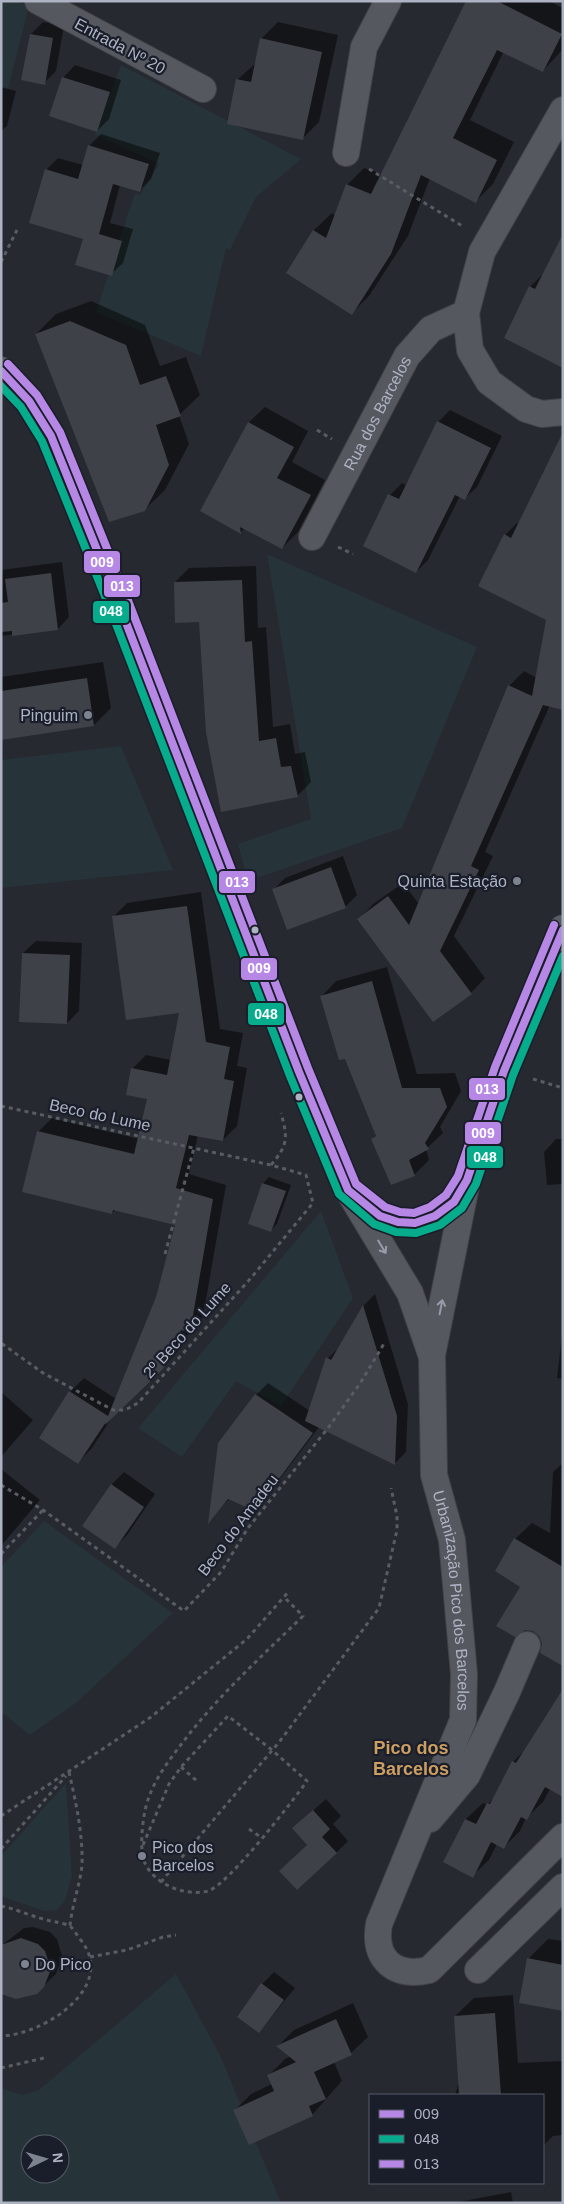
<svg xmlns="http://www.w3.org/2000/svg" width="564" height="2204" font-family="Helvetica,sans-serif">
<rect width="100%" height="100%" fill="#262930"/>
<path fill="#263338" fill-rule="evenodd" d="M1,1H16L29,6L8,89L1,88Z
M121,65L301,159L256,197L230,250L226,248L201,356L96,312L135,193L140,195L159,164L95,134Z
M267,554L477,647L402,828L248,881L238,844L311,819Z
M121,746L173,870L1,888V760Z
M321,1211L353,1298L281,1406L236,1381L182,1457L138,1428Z
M44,1521L173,1613L76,1703L30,1735L1,1712V1567Z
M66,1783L72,1876L65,1901L57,1910L44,1911L1,1896V1856Z
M176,1974L220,2055L281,2203H1V2088L22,2095L39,2090ZM30,2144H60V2174H30Z"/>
<path fill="#0007" d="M468,1H549L563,8V49L543,71L504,51L470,120L514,142L493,184L476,201L430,178L408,236L369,296L352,313L288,273L314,230L332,213L336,216L347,185L364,168L382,174Z
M43,22L64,26L56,71L44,83L31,34Z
M278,22L338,35L319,122L302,139L228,123L238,79L256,63L261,39Z
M75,65L121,80L109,119L97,131L63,78Z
M1,87L16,91L7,126L1,131Z
M101,134L160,153L151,179L139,191L120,185L110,223L133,229L123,263L111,274L84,238L46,170L58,158L83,165L89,146Z
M542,275H544L563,357L530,287Z
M91,301L145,325L160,366L186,357L200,395L179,415L189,444L165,490L144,510L36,334L56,314Z
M265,407L308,431L292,462L325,480L298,532L282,548L245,528L241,532L201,511L249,422Z
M450,410L502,436L477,487L464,499L460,496L428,560L416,572L390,495L402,483L407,486L438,422Z
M517,523L519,524L544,599L505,535Z
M62,562L69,617L58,629L1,636V570Z
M256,566L258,628L266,627L273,727L290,724L295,754L305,752L311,782L297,796L207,732L200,621L175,582L189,568Z
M103,662L111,708L94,725L1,739V677Z
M524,671L537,678L550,705L485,852L493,856L454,936L485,978L471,993L359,919L373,904L403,883L419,904L509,686Z
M343,856L357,895L345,907L273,890L285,878Z
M201,892L220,1029L243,1033L237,1066L247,1068L237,1126L223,1140L198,1135L189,1174L226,1185L203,1317L190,1331L175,1355L115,1413L92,1448L78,1462L41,1438L70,1392L84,1378L116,1399L157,1298L177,1224L116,1209L112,1213L38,1132L52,1118L139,1139L149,1098L132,1069L146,1055L171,1060L180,1011L113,917L127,903Z
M36,941L82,943L79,1011L67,1023L23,953Z
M387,967L417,1074L455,1073L461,1091L440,1127L443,1133L426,1149L429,1160L415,1174L391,1184L372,1139L377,1134L322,996L336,981Z
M556,1139H563V1184L547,1185L544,1152Z
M269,1177L291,1185L277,1224L271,1230L263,1183Z
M375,1294L408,1404L406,1452L394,1464L319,1427L266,1497L254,1510L230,1498L209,1520L256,1395L268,1383L310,1411L328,1358L341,1346L364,1305Z
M563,1327V1379L557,1378Z
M1,1392L33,1420L1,1457Z
M563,1463V1665L543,1643L522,1586L515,1539L532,1523L550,1533L553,1472Z
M1,1469L40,1500L1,1546Z
M124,1472L155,1494L127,1535L115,1547L84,1525L112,1484Z
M525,1750L550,1789L543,1802L526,1818L520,1831L504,1847L497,1844L489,1860L472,1876L445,1862L466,1819L483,1803L487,1805L495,1797L513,1762Z
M326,1799L341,1816L333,1824L348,1841L336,1853L309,1845L306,1817Z
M33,1927L50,1932L57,1939L62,1956L56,1974L36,1993L1,1946L24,1928Z
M548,1939L563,1941V2009L528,1959Z
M274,1972L295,1988L259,2032L262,1984Z
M513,1995L518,2063L563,2061V2135L553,2136L543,2146V2095H455L459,2082L455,2016L474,1998Z
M353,2003L368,2037L351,2053L334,2062L342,2081L312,2115L234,2111L251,2094L272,2084L268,2076L285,2059L291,2056L278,2046L294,2030Z
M511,2192L513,2203H453Z"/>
<path fill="#3e4148" d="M466,1H497L562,34L543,72L497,50L453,138L497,160L476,203L421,175L391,254L352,315L286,273L313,230L326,238L346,184L371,194Z
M30,34L53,38L45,85L21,80Z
M260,38L322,52L303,140L227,124L236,79L251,82Z
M62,77L110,92L97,132L49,116Z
M88,145L149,164L140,192L113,184L99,234L122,241L112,276L75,265L83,239L29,223L45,169L78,179Z
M563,234V368L504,338L529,286L535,289Z
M70,321L126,345L140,385L166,376L181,416L156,425L169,465L145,511L109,522L35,334Z
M437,421L491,448L465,500L455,495L416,573L363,546L388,494L399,499Z
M248,422L294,447L277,478L311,495L282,549L240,527L241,534L200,511Z
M563,432V710L543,705L471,866L479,870L440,951L472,994L433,1022L357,919L388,896L409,925L508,685L532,696L546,620L478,586L504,534L511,538Z
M51,573L58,630L12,636V631L1,632V603L8,602L5,579Z
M242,580L245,642L252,641L259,741L276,738L281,767L291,766L298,797L221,812L206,732L199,622L175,623L174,582Z
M87,678L94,726L1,740V691Z
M331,867L346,908L287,930L272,889Z
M187,906L206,1042L230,1047L224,1079L234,1081L223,1141L189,1135L176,1188L213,1199L190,1333L181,1330L174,1353L162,1370L105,1425L106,1422L78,1464L39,1438L69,1391L108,1416L156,1297L175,1225L113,1210L112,1214L22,1192L37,1131L134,1154L147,1099L126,1095L131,1068L167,1075L179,1013L126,1020L112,916Z
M22,953L70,955L67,1024L19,1022Z
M372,981L402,1088H440L447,1107L425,1143L429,1149L409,1160L415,1176L391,1185L371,1139L376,1136L345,1059L339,1060L320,996Z
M262,1183L286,1191L271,1232L248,1224Z
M363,1305L397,1416L395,1465L305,1421L326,1357L331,1360Z
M255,1394L313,1433L255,1511L228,1499L208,1524L218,1443Z
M111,1484L144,1507L115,1549L82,1526Z
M514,1538L563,1567V1666L540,1653L542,1643L539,1636L533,1631L525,1630L515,1637L496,1626L520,1587L495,1571Z
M563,1689V1797L545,1787L527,1820L521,1817L504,1849L491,1842L473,1878L443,1862L465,1819L476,1824L487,1803L490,1804L512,1761L516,1763Z
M313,1810L330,1829L322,1837L337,1853L297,1890L279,1871L307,1845L292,1828Z
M21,1938L38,1944L45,1951L51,1969L44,1987L37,1994L16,1999L1,1994V1945Z
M527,1958L563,1965V2011L519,2003Z
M261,1983L284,2000L259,2033L237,2017Z
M495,2013L501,2095H459L454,2016Z
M336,2019L352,2055L314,2072L326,2099L309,2106L313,2116L249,2145L233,2110L274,2091L267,2075L296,2062L276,2046Z"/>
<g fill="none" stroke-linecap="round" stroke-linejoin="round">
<defs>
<g id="minor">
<path d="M38,1L203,89"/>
<path d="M563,110L482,252L466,313L470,350L489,382L526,409L542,414L563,412"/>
<path d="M346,153L364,47L388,1"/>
<path id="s1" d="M312,537L407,356L431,329L466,313"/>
<path id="s2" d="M467,1181L432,1355L434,1475L452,1540L464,1674L463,1720L379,1924C373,1959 394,1978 429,1970L563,1837"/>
<path d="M351,1195L410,1293L431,1354"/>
<path d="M430,1819L467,1775L507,1692L527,1645"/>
<path d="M478,1970L563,1887"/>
</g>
<path id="secondary" d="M1,371L29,401L51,436L120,607L299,1072L348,1190L380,1216L398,1222L415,1223L435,1216L454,1202L467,1180L504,1071L563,929"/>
</defs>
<use href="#minor" stroke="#424349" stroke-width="28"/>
<use href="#secondary" stroke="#424349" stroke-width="29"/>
<path stroke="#585c63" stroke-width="3" stroke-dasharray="4 4" stroke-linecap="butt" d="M369,169L464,227
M1,262L17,230
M317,430L332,439
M338,547L353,554
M533,1079L563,1088
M1,1106L271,1165L306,1175L313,1203L251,1278L138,1403L125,1410H113L43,1373L1,1343
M271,1165C288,1145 288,1138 281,1113
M165,1254L194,1148
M1,1485L43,1510L184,1611L221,1572L248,1528L328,1428L361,1382L385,1342
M1,1554L43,1510
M181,1767L197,1781
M69,1772C76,1803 83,1834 82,1865C80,1885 72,1905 70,1926
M1,1816L151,1717L247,1639L289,1591
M249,1829L262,1838
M143,1845L169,1784L181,1767L228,1716L272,1750L307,1781C292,1802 228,1885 208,1891C185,1897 153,1884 144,1861C139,1846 143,1811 149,1797C156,1777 170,1759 183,1742C218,1696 261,1657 303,1616L284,1597
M1,1849L66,1776
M161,1882L280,1741L379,1608L397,1530V1516L391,1488
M1,1906C20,1910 37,1919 56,1922C60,1923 67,1924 71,1927C74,1930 77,1935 80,1939C119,1986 44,2035 1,2036
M90,1957L127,1950L163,1937L176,1935
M1,2068L44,2058"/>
<use href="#minor" stroke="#55585f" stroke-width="26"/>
<use href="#secondary" stroke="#585b64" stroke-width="28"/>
<defs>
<path id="bus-1" d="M1,371L29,401L51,436L120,607L299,1072L348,1190L380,1216L398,1222L415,1223L435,1216L454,1202L467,1180L504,1071L563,930"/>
<path id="bus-2" d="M1,386L21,407L42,441L111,611L290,1076L339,1194L374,1224L396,1232L416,1233L440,1225L462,1208L476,1184L513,1075L563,956"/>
<path id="bus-3" d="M8,364L37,395L60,432L129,603L308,1068L356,1184L385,1207L400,1212L414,1213L430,1207L446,1195L458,1176L495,1067L554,925"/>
</defs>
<use href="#bus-1" stroke="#1a1e2a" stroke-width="11"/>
<use href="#bus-2" stroke="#1a1e2a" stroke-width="11"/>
<use href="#bus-3" stroke="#1a1e2a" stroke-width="11"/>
<use href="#bus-1" stroke="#b787e6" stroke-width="8"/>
<use href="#bus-2" stroke="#06ac8b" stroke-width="8"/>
<use href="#bus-3" stroke="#b787e6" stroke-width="8"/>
</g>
<defs><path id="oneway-shaft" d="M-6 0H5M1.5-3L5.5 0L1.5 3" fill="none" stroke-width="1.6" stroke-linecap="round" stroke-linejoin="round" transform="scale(1.25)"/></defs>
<g stroke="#989caa">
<use href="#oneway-shaft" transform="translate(382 1247) rotate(59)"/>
<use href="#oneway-shaft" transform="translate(441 1307) rotate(-79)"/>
</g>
<g fill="#7e8390" stroke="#1a1e2a" stroke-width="2">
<circle cx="88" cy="715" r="5"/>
<circle cx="517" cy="881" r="5"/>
<circle cx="142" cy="1856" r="5"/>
<circle cx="25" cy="1964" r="5"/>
</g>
<g fill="#aeb3c3" stroke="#1a1e2a" stroke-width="2">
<circle cx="255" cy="930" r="4.5"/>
<circle cx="299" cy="1097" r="4.5"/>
</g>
<g text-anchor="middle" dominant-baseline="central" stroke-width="4.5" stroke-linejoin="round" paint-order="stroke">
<g font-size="16" fill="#aeb3c3" stroke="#1a1e2a">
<text transform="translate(120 46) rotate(28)">Entrada Nº 20</text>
<text stroke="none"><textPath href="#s1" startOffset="140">Rua dos Barcelos</textPath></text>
<text transform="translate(100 1115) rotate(12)">Beco do Lume</text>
<text transform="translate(187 1330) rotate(-48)">2º Beco do Lume</text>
<text transform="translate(238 1525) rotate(-53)">Beco do Amadeu</text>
<text stroke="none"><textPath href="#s2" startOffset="425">Urbanização Pico dos Barcelos</textPath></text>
</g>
<g font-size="16" fill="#aeb3c3" stroke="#1a1e2a" text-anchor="end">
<text x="78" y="715">Pinguim</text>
<text x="507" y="881">Quinta Estação</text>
<text x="152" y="1847" text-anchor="start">Pico dos<tspan x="152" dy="18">Barcelos</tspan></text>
<text x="35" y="1964" text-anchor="start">Do Pico</text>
</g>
<g font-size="18" font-weight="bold" fill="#cc9e60" stroke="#1a1e2a">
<text x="411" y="1748">Pico dos<tspan x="411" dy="21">Barcelos</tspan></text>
</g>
</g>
<g stroke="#1a1e2a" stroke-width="2">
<rect x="83" y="550" width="38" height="24" rx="5" fill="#b787e6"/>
<rect x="103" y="574" width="38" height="24" rx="5" fill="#b787e6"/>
<rect x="92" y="600" width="38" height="24" rx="5" fill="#06ac8b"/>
<rect x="218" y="870" width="38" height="24" rx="5" fill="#b787e6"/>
<rect x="240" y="957" width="38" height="24" rx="5" fill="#b787e6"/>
<rect x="247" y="1002" width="38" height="24" rx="5" fill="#06ac8b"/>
<rect x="468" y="1077" width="38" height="24" rx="5" fill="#b787e6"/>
<rect x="464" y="1121" width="38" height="24" rx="5" fill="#b787e6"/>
<rect x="466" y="1145" width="38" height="24" rx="5" fill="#06ac8b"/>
</g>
<g font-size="14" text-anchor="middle" font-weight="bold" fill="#fff">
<text x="102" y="567">009</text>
<text x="122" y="591">013</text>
<text x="111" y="616">048</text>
<text x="237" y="887">013</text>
<text x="259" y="973">009</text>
<text x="266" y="1019">048</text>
<text x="487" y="1094">013</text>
<text x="483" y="1138">009</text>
<text x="485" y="1162">048</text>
</g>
<rect width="564" height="2204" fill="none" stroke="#aeb3c3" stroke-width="5"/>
<rect x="369" y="2094" width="175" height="90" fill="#1a1e2a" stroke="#555a67"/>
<rect x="379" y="2110" width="25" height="8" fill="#b787e6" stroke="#555a67"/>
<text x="414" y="2119" font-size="15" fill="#aeb3c3">009</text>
<rect x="379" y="2135" width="25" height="8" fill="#06ac8b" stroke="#555a67"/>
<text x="414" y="2144" font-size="15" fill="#aeb3c3">048</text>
<rect x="379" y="2160" width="25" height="8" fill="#b787e6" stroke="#555a67"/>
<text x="414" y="2169" font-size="15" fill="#aeb3c3">013</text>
<g transform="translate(45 2159) rotate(85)"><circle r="24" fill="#1a1e2a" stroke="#555a67"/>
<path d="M0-4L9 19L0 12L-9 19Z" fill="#7e8390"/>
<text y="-8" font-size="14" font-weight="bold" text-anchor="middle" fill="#aeb3c3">N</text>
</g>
</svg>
